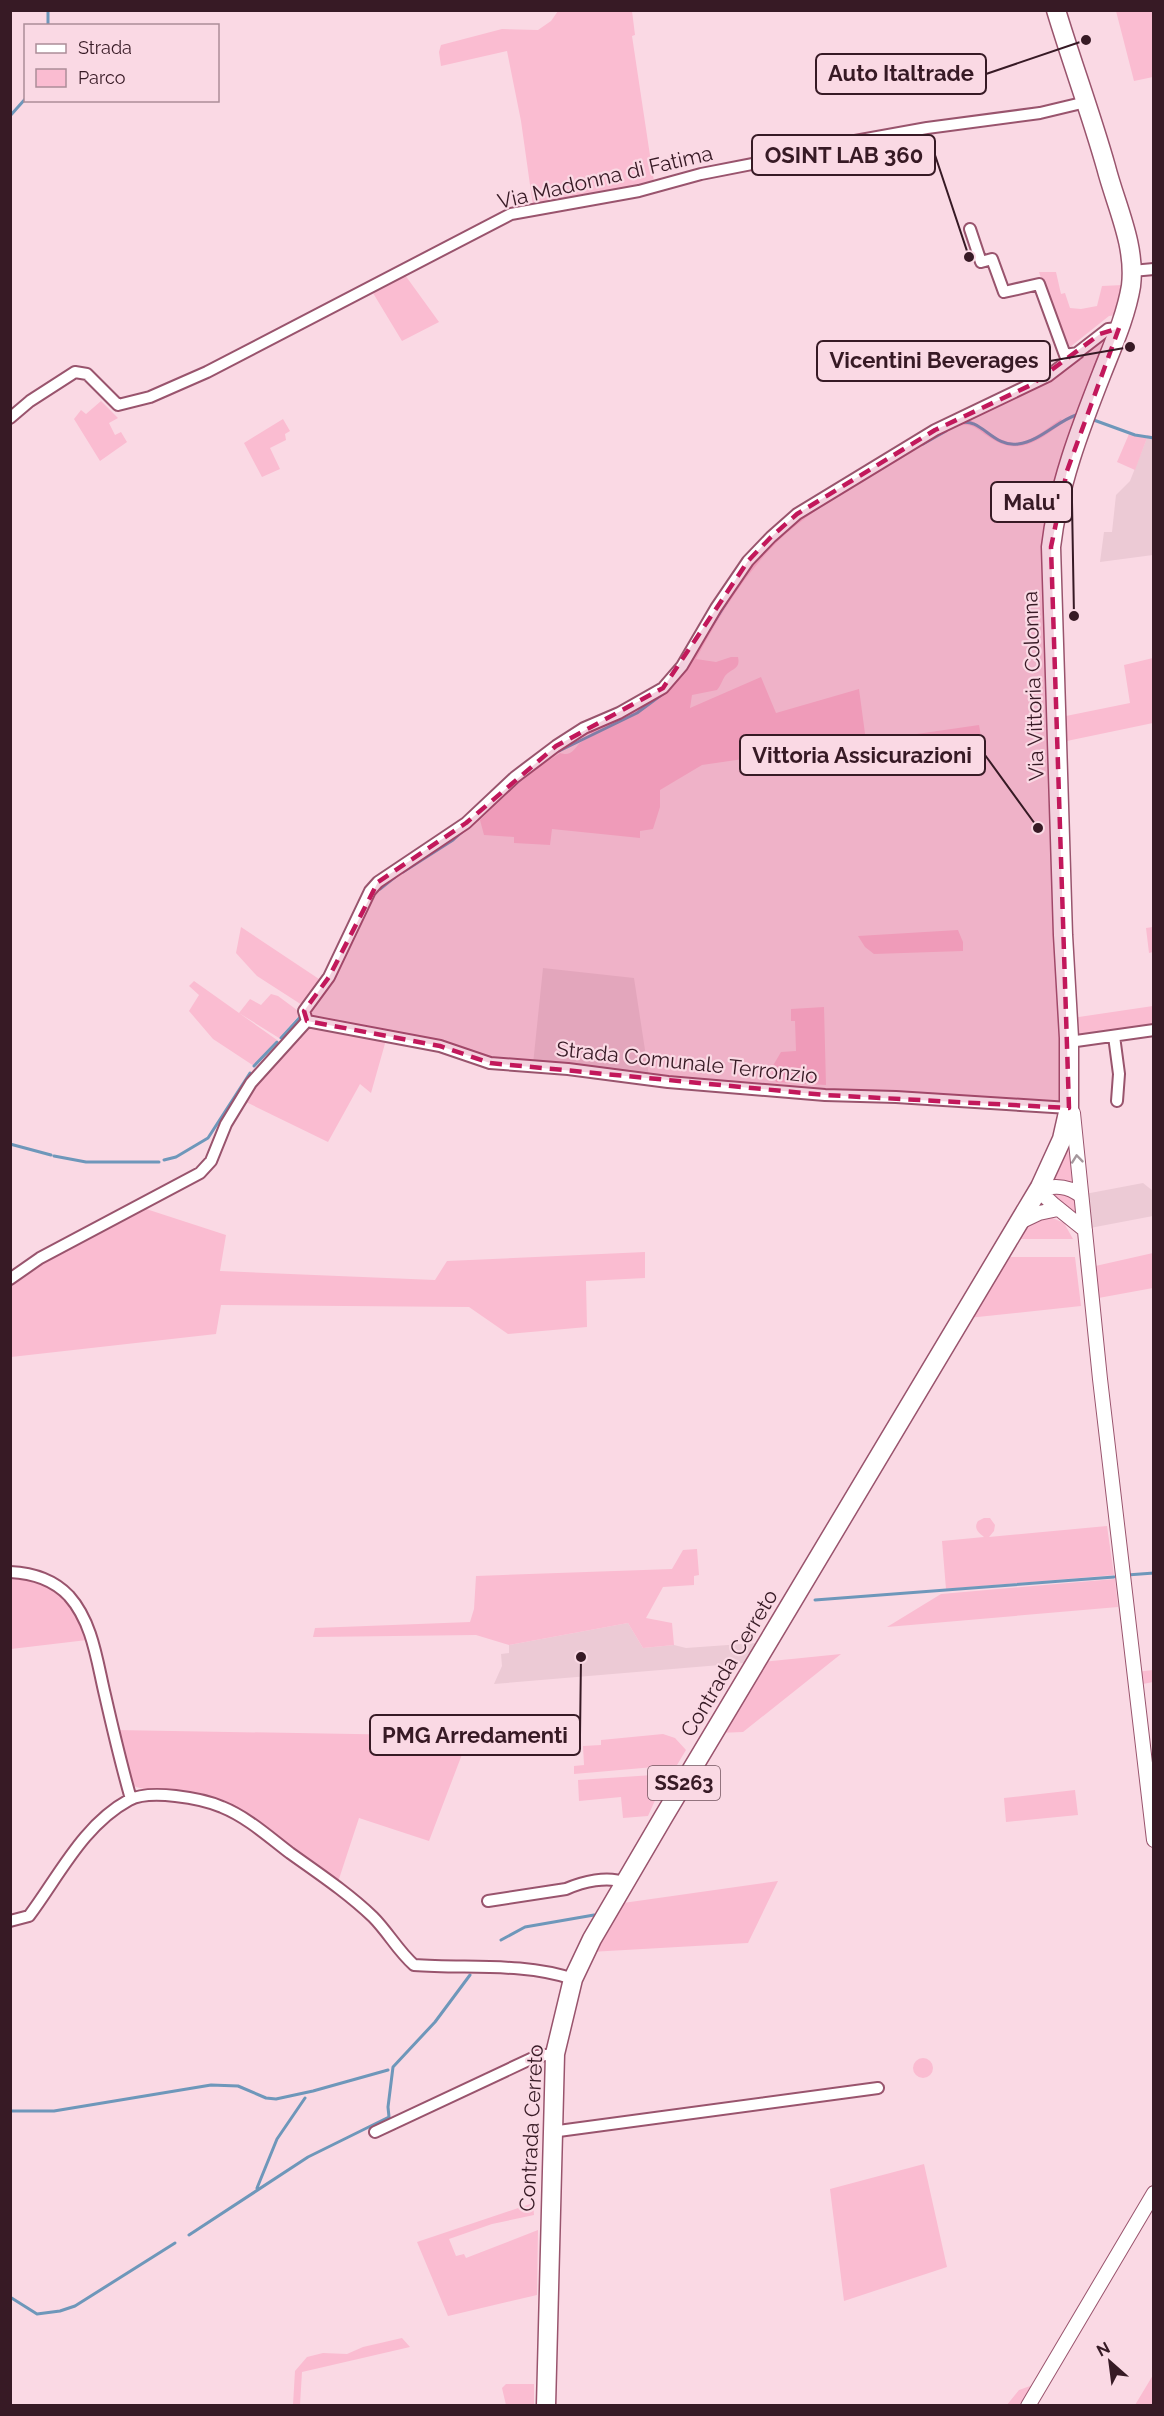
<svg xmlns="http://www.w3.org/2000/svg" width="1164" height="2416" font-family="Raleway,sans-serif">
<rect width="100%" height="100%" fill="#fad9e4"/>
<path fill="#eccad5" d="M1147,438L1153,439V555L1100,562L1104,532H1112L1116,495L1130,481Z
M543,968L634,978L649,1076L533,1064Z
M1143,1183L1153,1191V1216L1090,1228L1085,1194Z
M628,1623L643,1648L674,1645L686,1648L756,1643L744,1663L494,1684L502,1666L501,1654L509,1653V1645Z"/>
<path fill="#fabcd1" d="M558,11H632L635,35L632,36L654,182L533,206L521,121L507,51L441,66L439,52L441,45L502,29L538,30L551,21Z
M1116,11H1153V77L1134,81Z
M1039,272H1056L1061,294L1065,293L1070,308L1081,309L1097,306L1102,286L1123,285L1116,315L1109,316L1065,351Z
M405,275L439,322L402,341L373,293Z
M101,401L118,418L109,423L115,435L121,432L127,442L100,461L74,419L81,410L86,414Z
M967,417C984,428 1006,451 1028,440C1040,435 1050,426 1061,419L1063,423C1036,442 1018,458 986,435C980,431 974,425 966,425C953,424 925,444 913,451C872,474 830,498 794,527C752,561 721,613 696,659L716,662L731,657H738C741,670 731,668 725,676C722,681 721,685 717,690L692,695L690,708L761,677L776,713L859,689L866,741L702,765L660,790V807L653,829L640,831V838L552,829L550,845L514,843V837L484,835L480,820L528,774L560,753C570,756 572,752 578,745C581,741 588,738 592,736L590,729L663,690L757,556L791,522L839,490Z
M283,419L290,431L285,434L286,440L270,448L280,469L262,477L244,443Z
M1129,434L1146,438L1147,435L1153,436V439L1147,438L1135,470L1117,462Z
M1153,658V723L1062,742L1061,717L1130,703L1124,665Z
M979,725L985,758L874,776L868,741Z
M241,927L319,979L302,1005L257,976L236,953Z
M1153,927V952L1149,953L1146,928Z
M958,930L963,942V951L874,954L865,947L858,936Z
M194,981L277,1040L254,1066L213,1039L189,1011L199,995L189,986Z
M271,994L278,996L301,1013L279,1038L239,1013L250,999L261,1005Z
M1153,1006V1027L1073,1038L1072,1018Z
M824,1007L826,1085L776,1082L771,1069L781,1052L796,1051L795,1021H791V1009Z
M309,1028L386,1040L371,1093L360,1084L328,1142L244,1101L251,1089L305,1030Z
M1069,1137L1074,1187L1050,1184Z
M1049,1191H1064L1078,1200L1080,1217L1062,1207Z
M140,1207L226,1235L220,1271L435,1280L447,1261L645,1252V1278L586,1281L587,1327L508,1334L469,1307L221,1305L216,1334L11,1357L10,1282L38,1263Z
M1048,1216L1064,1223L1073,1239H1013L1017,1231Z
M1153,1253V1288L1093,1299L1091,1267Z
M1003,1257H1075L1081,1306L968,1318Z
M984,1518H990L995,1525L994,1531L989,1537L1107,1526L1114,1575L946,1589L942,1541L984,1537C979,1533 973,1529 978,1521Z
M697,1549L699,1575L694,1576V1585L663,1587L646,1618L672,1623L674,1645L643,1648L628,1623L509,1645L476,1635L313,1637L315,1628L470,1622L474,1609L476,1576L672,1569L683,1550Z
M10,1575C55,1580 72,1600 87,1640L11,1649Z
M1115,1579L1118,1607L887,1627L941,1594Z
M841,1654L743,1732L718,1733L762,1662Z
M1153,1670V1682L1138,1685L1136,1672Z
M116,1730L469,1736L429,1841L359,1818L337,1885L241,1814L136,1787L130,1783Z
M663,1734L675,1738L686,1750L677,1765L574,1774V1766L584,1765L583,1746L601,1745V1740Z
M668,1774L678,1776L666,1796H657L648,1816L623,1818L621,1797L579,1801L578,1780Z
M1075,1790L1078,1815L1006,1822L1004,1798Z
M778,1881L748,1943L590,1952L616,1904Z
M913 2068a10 10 0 1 1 20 0a10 10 0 1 1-20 0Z
M924,2164L947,2267L844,2301L830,2189Z
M533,2203L534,2215L492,2224L449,2239L456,2256L464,2254L466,2258L538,2230L537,2295L448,2316L417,2242Z
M402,2338L410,2347L302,2372L300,2405H293L295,2371L307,2357L323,2353L347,2354L363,2347Z
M1153,2375V2405H1135Z
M506,2384H534V2405H506L502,2388Z
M1033,2385L1019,2405L1006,2406L1019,2390Z"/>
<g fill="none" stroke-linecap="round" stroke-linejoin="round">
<path stroke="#6e97ba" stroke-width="3" d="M48,10V26
M10,116L26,98
M1091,419L1135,435L1154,438
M960,423C981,417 993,448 1018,444C1040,441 1056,422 1076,415
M923,444L946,431
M709,630L726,603
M559,751L637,713L664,693
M403,872L453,840L522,778
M380,889L395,877
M281,1038L302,1015
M254,1066L277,1042
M10,1144L51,1155
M54,1156L86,1162H159
M164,1160L176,1157L208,1138L250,1073
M1127,1575L1154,1573
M815,1600L1114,1577
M501,1940L525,1927L594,1915
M10,2111H54L211,2085L238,2086L266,2098L276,2099L313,2091L388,2070
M257,2188L277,2139L305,2098
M189,2235L308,2157L389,2117L388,2107L393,2067L435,2022L470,1975
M10,2297L37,2314L60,2311L75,2306L175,2243"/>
<defs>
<path id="minor" d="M970,229L981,262L992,259L1004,292L1039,284L1065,355L1078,353
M1132,271L1154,269
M1077,353L1108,329L1119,328
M10,418L30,401L75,372L87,374L118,405L150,397L207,372L511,214L639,191L701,174L778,159L844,143L927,128L1040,113L1086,102
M307,1021L440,1046L490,1063L568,1069L668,1082L825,1095L896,1097L1069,1108
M1114,1036L1119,1074L1117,1101
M1069,1042L1154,1030
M10,1279L40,1258L200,1173L211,1161L226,1124L251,1083L307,1021L304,1011L329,977L370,891L378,882L466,823L515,777L556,746L584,728L619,713L663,688L682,666L716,608L748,561L771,537L797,514L935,430L1048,376L1078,353
M10,1572C33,1573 53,1579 69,1596C93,1623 97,1662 105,1695C113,1730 121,1764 131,1799
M488,1901L566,1889C582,1882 608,1875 625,1883
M10,1921L29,1916C59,1876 83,1825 129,1800C150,1789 201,1798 222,1807C247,1817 269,1837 290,1853C318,1873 348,1893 373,1917C388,1932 398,1951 414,1965C466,1969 523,1962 573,1979
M375,2132L537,2056L555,2054
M551,2132L878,2088"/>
<path id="tertiary" d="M1070,1110L1073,1113L1100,1379L1154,1840
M1081,1196C1068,1185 1054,1185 1038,1190L1054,1205L1085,1230
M1020,1222L1039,1213L1058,1209
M1028,2406L1154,2193"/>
<path id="primary" d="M546,2406L555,2054L573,1979L592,1939L664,1816L1040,1187L1062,1139L1069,1108V1038L1063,935L1051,547C1058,486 1080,429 1102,373C1113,345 1126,316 1131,286C1136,245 1116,206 1106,167C1091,114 1072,63 1056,10"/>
</defs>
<use href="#minor" stroke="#99546d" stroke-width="14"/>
<use href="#tertiary" stroke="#99546d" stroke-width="16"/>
<use href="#primary" stroke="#99546d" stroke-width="21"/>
<use href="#minor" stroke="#fff" stroke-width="10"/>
<use href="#tertiary" stroke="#fff" stroke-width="14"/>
<use href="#primary" stroke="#fff" stroke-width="18"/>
</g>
<defs><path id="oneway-chevron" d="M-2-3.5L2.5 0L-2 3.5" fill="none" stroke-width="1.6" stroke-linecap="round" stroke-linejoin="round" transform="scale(1.5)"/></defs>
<use stroke="#a5989d" href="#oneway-chevron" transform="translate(1077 1159) rotate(-96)"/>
<path fill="#c2185b" fill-opacity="0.2" stroke="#c2185b" stroke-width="4.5" stroke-dasharray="12 8" stroke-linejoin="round" d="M1119,328L1067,471L1051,547L1069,1108L825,1095L490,1063L440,1046L307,1021L304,1011L329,977L378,882L466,823L556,746L663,688L748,561L771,537L797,514L935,430L1031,385L1100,334Z"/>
<g text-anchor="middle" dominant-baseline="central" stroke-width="4.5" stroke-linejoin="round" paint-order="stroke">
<rect fill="#fad9e4" stroke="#72535e" stroke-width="1.5" x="648" y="1766" width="72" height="34" rx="4.5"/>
<g font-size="20" font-weight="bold" fill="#371a25">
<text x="684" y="1783">SS263</text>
</g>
<g font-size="21" fill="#371a25" stroke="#fad9e4">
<text transform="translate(605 177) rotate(-13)">Via Madonna di Fatima</text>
<text transform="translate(1033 686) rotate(-92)">Via Vittoria Colonna</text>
<text transform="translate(687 1062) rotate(6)">Strada Comunale Terronzio</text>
<text transform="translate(729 1663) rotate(-59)">Contrada Cerreto</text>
<text transform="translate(531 2128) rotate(-87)">Contrada Cerreto</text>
</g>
</g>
<path fill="none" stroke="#371a25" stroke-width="2" d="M1086 40L986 74M969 257L935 155M1130 347L1050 361M1074 616L1072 502M1038 828L985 755M581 1657L580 1735"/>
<g fill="#371a25" stroke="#fad9e4" stroke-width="2">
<circle cx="1086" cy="40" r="6"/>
<circle cx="969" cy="257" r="6"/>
<circle cx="1130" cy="347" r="6"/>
<circle cx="1074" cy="616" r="6"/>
<circle cx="1038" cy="828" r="6"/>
<circle cx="581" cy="1657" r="6"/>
</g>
<g fill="#fad9e4" stroke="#371a25" stroke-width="2">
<rect x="816" y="54" width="170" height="40" rx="6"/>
<rect x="752" y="135" width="183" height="40" rx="6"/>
<rect x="817" y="341" width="233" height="40" rx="6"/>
<rect x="991" y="482" width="81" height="40" rx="6"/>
<rect x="740" y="735" width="245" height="40" rx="6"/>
<rect x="370" y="1715" width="210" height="40" rx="6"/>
</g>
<g font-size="22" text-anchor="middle" font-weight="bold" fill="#371a25">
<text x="901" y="81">Auto Italtrade</text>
<text x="844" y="163">OSINT LAB 360</text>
<text x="934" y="368">Vicentini Beverages</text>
<text x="1032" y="510">Malu'</text>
<text x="862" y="763">Vittoria Assicurazioni</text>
<text x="475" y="1743">PMG Arredamenti</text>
</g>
<rect width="1164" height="2416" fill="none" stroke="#371a25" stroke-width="24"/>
<rect x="24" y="24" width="195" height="78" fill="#fad9e4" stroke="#ac8d98" stroke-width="1.5"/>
<rect x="36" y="44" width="30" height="9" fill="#ffffff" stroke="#ac8d98" stroke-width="1.5"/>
<text x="78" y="54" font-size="18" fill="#371a25">Strada</text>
<rect x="36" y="69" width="30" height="18" fill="#fabcd1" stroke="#ac8d98" stroke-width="1.5"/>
<text x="78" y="84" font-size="18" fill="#371a25">Parco</text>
<g transform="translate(1110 2362) rotate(332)" stroke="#fad9e4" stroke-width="4.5" paint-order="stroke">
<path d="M0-4.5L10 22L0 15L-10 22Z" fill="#371a25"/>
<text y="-9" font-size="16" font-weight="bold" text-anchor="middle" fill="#371a25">N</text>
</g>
</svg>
